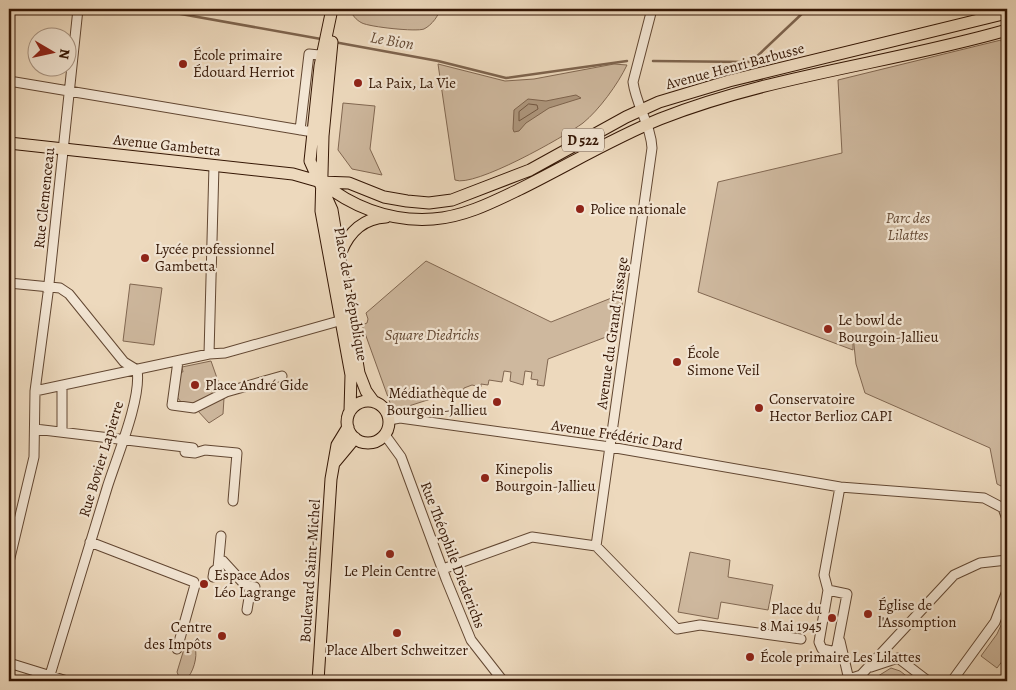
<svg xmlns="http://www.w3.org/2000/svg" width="1016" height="690" font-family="Alegreya,serif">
<rect width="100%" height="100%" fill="#edd9bd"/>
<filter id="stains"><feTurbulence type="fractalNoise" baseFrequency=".004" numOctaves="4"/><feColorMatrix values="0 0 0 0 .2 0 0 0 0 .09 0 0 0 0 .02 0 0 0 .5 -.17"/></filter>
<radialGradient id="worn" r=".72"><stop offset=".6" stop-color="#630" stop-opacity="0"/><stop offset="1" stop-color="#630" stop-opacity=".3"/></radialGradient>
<path fill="#ceb89e" stroke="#816751" d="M350,9H440C439,15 432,25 424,29C416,32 370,27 362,23C356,20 352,15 350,9Z
M1001,40L1007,72V489L997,484L990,448L865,393L856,364L853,336V350L698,292L718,182L842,153L838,80Z
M438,64L505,81L534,79L614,64L627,65C618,84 599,110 583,123C564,137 474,188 455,180Z
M343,103L375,106L370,149L382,175L352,169L338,150Z
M426,261L551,322L624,293L617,338L606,337L548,359L544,386L537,385L538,380L531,379L532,372L525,371L523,385L510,381L511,372L504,371L502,382L489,380L488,385L481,384V387L472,385L464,388L462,393L459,390L393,411L362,325L367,323L368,319L366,313Z
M130,284L162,288L154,345L123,341Z
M211,361L224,398L223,414L209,423L197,410L183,404L176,396L179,372H183L182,367Z
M690,552L730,560L728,577L773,585L768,610L721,602L718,619L678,612Z
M1007,612V655L997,668L981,656L997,634Z
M188,646L195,648C198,656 193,674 186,679L179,677L177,672L184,649Z
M891,668L900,671L913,681H870Z"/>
<path fill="#ae977e" stroke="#7d634d" d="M576,95L581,98L549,108L526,123L519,131L514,132L513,129L514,110L528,99L546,101Z"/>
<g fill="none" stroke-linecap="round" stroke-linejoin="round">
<path stroke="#715641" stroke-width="1" d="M529,104L537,105L538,109L519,121V112Z"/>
<path stroke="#7d634d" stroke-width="2.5" d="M153,9L321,39
M334,42L438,61L506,78L627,61
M653,61L751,62L807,9"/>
<defs>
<path id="minor" d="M9,81L313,132
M300,130L309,54L319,55L324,51
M9,283L60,288L69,294L124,362L137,370C142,398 116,459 107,488C88,550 69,613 50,675
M209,354L214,165
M178,361L172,405L194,408L226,392L282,376
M62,386V432
M35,391L209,354L225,353L346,319
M389,420L400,418L610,447L840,487L984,498L1003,508L1007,519
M35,429L193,448
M385,435L401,457L446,579L471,640L503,681
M185,452L195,453L205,450L237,453L233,501
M221,536L218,568L223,561L245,585L255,587
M90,542L194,582L195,585L177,649
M596,546L652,148C651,125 636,105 633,82L652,9
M9,562L34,457L35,391L48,293L78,9
M443,569L532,537L596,546L677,629L700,625L801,639
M213,577L214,571L218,568
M828,590L847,594L836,652L822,649L819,642L828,590L824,575L840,487
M247,610L251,586
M840,641L849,680
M9,663L67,681
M871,667L898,658L928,681
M491,681L500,677
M843,681L861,675L954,575L980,563L1007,560
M952,681L995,622L1007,591"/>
<path id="major" d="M332,9L320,66L310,161L332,210L359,373L366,391L374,402
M332,42L323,136L321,211L351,375L350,411
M9,143L293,174L321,182L349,183L384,197L407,201L429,203L452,200L530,170L626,117L659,102L729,81L1007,13
M321,182C354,208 390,222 433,219C463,217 491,203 518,190C565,167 611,139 660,119C771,75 893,63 1007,30
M341,252C349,232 364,218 386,217
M347 422a21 21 0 1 1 42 0a21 21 0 1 1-42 0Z
M335,462L355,438
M318,681L331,479L337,445L348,427"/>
</defs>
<use href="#minor" stroke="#624732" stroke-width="11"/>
<use href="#major" stroke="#341604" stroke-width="13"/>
<use href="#minor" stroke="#f3e6d4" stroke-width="9"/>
<use href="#major" stroke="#edd9bd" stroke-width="11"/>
</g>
<g fill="#8f2418" stroke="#f3e6d4" stroke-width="2">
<circle cx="183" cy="64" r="5"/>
<circle cx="358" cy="83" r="5"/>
<circle cx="580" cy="209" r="5"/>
<circle cx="145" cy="258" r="5"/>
<circle cx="828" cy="329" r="5"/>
<circle cx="677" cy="362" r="5"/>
<circle cx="195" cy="385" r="5"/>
<circle cx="497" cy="402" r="5"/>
<circle cx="759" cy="408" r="5"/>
<circle cx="485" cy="478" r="5"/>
<circle cx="390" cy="554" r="5"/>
<circle cx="204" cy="584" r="5"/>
<circle cx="868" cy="614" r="5"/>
<circle cx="832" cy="618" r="5"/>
<circle cx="397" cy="633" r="5"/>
<circle cx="222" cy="636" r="5"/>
<circle cx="750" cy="657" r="5"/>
</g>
<g text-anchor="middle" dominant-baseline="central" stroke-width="4.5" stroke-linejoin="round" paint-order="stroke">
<rect fill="#f3e6d4" stroke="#6d5442" stroke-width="1" x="562" y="128.5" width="42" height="23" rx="4"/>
<g font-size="14" font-weight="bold" fill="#341604">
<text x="583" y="140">D 522</text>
</g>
<g font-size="15" fill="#341604" stroke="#f3e6d4" text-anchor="start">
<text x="193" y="55">École primaire<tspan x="193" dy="17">Édouard Herriot</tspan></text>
<text x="368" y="83">La Paix, La Vie</text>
<text x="590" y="209">Police nationale</text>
<text x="155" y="249">Lycée professionnel<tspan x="155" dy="17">Gambetta</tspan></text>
<text x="838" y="320">Le bowl de<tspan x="838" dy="17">Bourgoin-Jallieu</tspan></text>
<text x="687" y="353">École<tspan x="687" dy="17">Simone Veil</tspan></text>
<text x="205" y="385">Place André Gide</text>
<text x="487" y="393" text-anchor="end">Médiathèque de<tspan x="487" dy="17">Bourgoin-Jallieu</tspan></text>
<text x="769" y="399">Conservatoire<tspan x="769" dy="17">Hector Berlioz CAPI</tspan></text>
<text x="495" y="469">Kinepolis<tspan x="495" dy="17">Bourgoin-Jallieu</tspan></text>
<text x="390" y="571" text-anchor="middle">Le Plein Centre</text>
<text x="214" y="575">Espace Ados<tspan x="214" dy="17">Léo Lagrange</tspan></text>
<text x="878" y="605">Église de<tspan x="878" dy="17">l'Assomption</tspan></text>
<text x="822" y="609" text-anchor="end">Place du<tspan x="822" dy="17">8 Mai 1945</tspan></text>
<text x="212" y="627" text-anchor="end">Centre<tspan x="212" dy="17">des Impôts</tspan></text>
<text x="397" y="650" text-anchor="middle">Place Albert Schweitzer</text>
<text x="760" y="657">École primaire Les Lilattes</text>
</g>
<g font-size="15" fill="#341604" stroke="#f3e6d4">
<text transform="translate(735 66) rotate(-15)">Avenue Henri Barbusse</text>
<text transform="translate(167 145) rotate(6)">Avenue Gambetta</text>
<text transform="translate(44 198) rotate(-84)">Rue Clemenceau</text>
<text transform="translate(351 294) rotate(80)">Place de la République</text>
<text transform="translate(612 333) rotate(-82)">Avenue du Grand Tissage</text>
<text transform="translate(617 435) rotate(9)">Avenue Frédéric Dard</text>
<text transform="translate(101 459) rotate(-73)">Rue Bovier Lapierre</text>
<text transform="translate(453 555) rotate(69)">Rue Théophile Diederichs</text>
<text transform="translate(310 571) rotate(-86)">Boulevard Saint-Michel</text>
</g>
<g font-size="15" font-style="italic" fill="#624732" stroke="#f3e6d4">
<text x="908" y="218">Parc des<tspan x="908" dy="17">Lilattes</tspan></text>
<text x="432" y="335">Square Diedrichs</text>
</g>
<g font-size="16" font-style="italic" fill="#654a35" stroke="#f3e6d4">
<text transform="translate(392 41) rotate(10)">Le Bion</text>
</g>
</g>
<rect width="1016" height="690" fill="none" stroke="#edd9bd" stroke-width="30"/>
<rect x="10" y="10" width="996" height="670" fill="none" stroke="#341604" stroke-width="2.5"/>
<rect x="15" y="15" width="986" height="660" fill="none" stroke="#341604"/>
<g transform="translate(52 52) rotate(99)"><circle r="24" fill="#f3e6d4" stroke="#a79381"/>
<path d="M0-4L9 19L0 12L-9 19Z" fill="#8f2418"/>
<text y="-8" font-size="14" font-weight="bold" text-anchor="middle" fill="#341604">N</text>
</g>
<rect width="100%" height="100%" filter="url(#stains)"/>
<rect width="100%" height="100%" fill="url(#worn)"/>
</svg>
